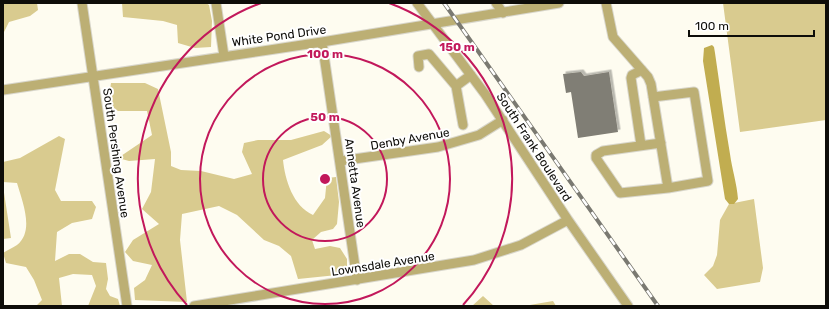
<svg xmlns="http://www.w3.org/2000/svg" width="829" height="309" font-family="Rubik,sans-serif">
<defs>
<filter id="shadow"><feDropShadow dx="2.5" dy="-2.5" stdDeviation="0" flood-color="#0004"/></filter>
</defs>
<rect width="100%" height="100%" fill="#fefcf0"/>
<path fill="#d9cb8f" d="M3,3H37L38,10L30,16L9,22L3,34Z
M122,3H206L209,5L212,21L211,47L195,48L178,43L177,25L163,21L123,17Z
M723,3H826V120L740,132Z
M111,83H145L158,89L171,152V166L181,170L201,171L234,179L252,174L242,152L244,143L258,140H291L324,131L332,136L322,145L283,160C285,180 293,206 313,215L325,198L327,178L336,177L339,202L337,224L333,229L321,232L312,240L315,249L330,246L340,248L347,259V274L298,279L291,256L279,246L264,240L237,215L219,206L182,214L180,240L187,302L135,300L134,288L145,280L152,265L133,261L125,252L133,240L159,224L142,209L151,192L155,159L129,161L118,158L152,135L147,111H118L108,104Z
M59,136L65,139L55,190L61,201H92L96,207L92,219L72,223L57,232L55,261L69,254H80L93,262L106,263L108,279L106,289L110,296L118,299L120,306H88L96,286L92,275L73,274L59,278L62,306H36L42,300L34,280L26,267L6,263L3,253C7,250 13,248 17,245C35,231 22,201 17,183L3,182V162L20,158Z
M3,186L11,238L3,239Z
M754,199L763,268L760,282L717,289L704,275L713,266L717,255L720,220L729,204Z
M483,296L494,306H472Z
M553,301L556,306H523H524Z"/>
<path fill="#c1ad50" d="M712,45L714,47L715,53C720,86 724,120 730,154C732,169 737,184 738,199L734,204H729L725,199L703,61L704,48Z"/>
<path fill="#807e74" filter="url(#shadow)" d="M581,72L584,76L609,72L618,132L578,138L571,92L566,93L563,74Z"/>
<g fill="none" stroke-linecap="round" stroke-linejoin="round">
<defs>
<path id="minor" d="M82,3L127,306
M216,3L224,56
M417,3L485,94L568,220L628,306
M496,3L503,13
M606,3L613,37L648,77L651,84L668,188L620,193L596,158V155L603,151L661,143
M322,42L357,280
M419,67L418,56L429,54L456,86L463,125
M456,86L471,75
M3,90L322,42L559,3
M653,97L694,92L708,181L668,188
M641,145L631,78L632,75L642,70
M340,161L438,147L479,135L503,120
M194,306L474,260L521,245L568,220"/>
</defs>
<use href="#minor" stroke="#d8d6cb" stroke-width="11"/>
<use href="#minor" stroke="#bcaf74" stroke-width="9"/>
<defs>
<path id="rail" d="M444,3L658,306"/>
</defs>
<use href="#rail" stroke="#7a7971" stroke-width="4"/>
<use href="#rail" stroke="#fff" stroke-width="2.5" stroke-dasharray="8" stroke-linecap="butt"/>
</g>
<g fill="none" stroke="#c2185b" stroke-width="2">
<circle cx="325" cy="179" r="62"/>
<circle cx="325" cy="179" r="125"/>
<path d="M187 305A187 187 0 0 1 261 3M389 3A187 187 0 0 1 463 305"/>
</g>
<g text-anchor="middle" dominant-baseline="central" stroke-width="4" stroke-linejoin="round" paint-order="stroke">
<g font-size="12" fill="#0e0d09" stroke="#fff">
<text transform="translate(279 36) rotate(-8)">White Pond Drive</text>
<text transform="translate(410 139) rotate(-10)">Denby Avenue</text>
<text transform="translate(534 147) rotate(57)">South Frank Boulevard</text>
<text transform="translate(116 153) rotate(82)">South Pershing Avenue</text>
<text transform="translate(355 183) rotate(82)">Annetta Avenue</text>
<text transform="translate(383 264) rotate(-9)">Lownsdale Avenue</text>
</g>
</g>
<circle cx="325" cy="179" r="6" fill="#c2185b" stroke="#fff" stroke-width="2"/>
<g font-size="12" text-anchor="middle" font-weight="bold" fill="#c2185b" stroke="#fff" stroke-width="4" stroke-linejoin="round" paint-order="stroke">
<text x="457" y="51">150 m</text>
<text x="325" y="58">100 m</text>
<text x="325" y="121">50 m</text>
</g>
<rect width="829" height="309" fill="none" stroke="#0e0d09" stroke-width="8"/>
<path d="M689 30v6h125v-6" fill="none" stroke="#0e0d09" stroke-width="2"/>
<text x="695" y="30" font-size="12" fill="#0e0d09" stroke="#ffffff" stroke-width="3" paint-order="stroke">100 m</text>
</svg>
